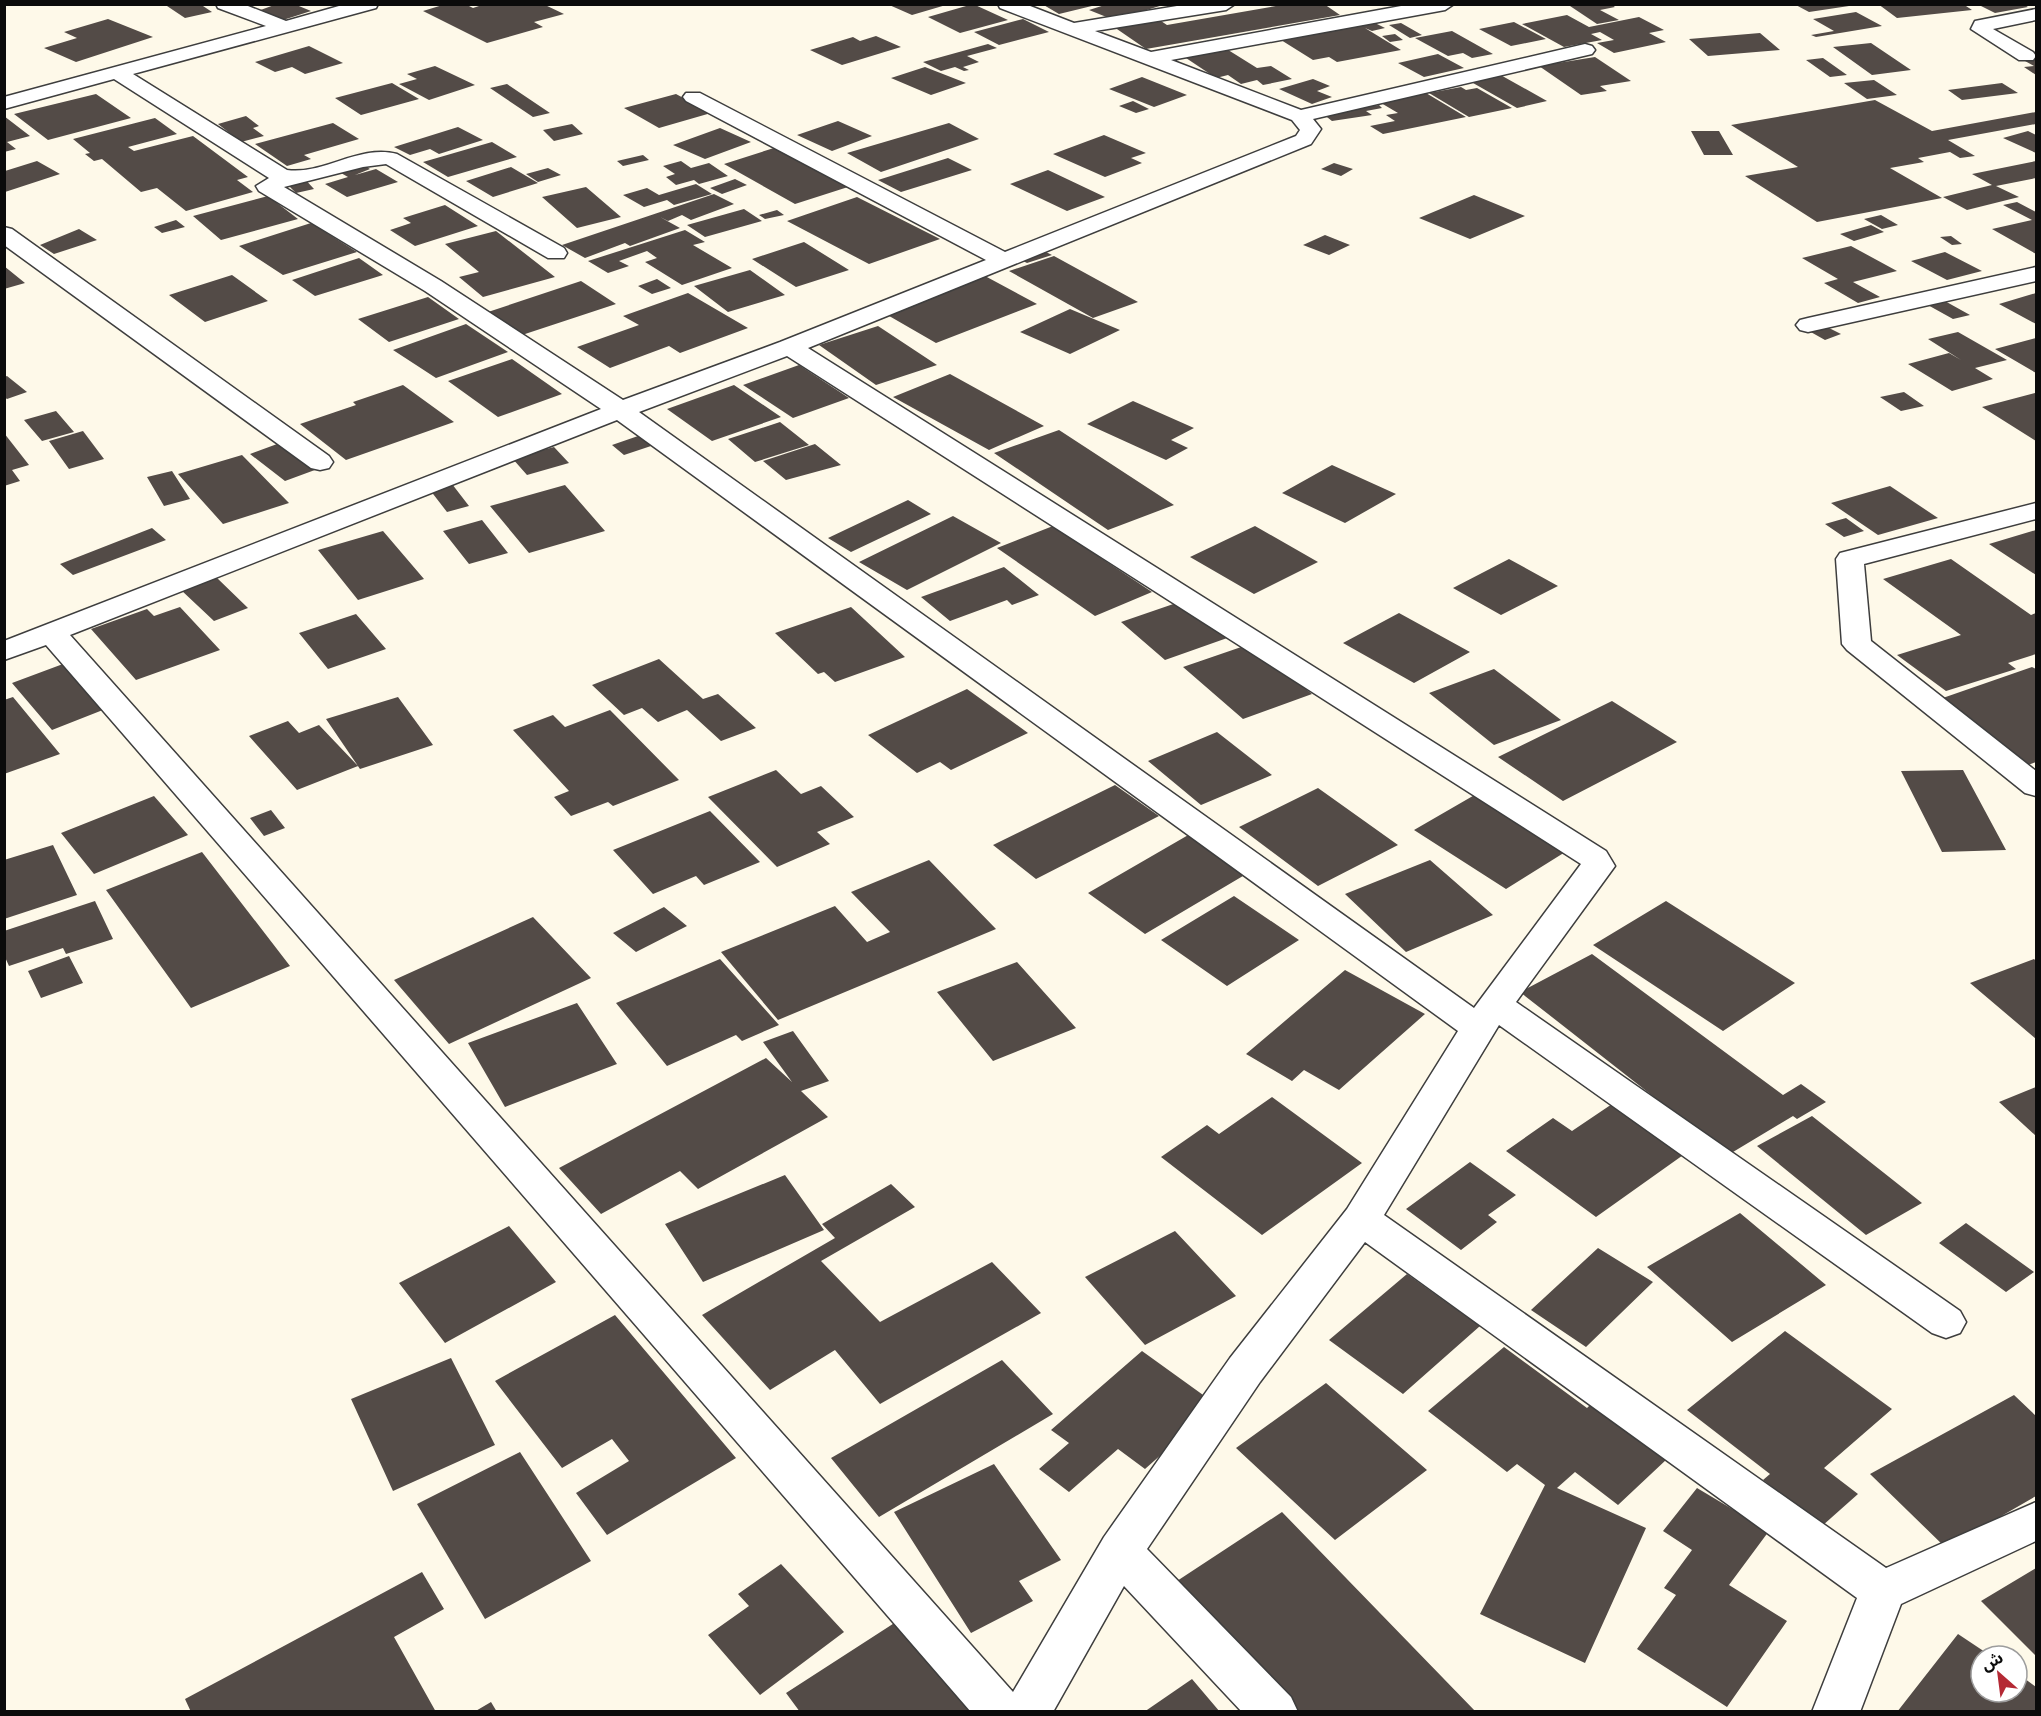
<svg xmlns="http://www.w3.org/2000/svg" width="2041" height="1716" font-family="'Roboto Serif','Noto Sans Arabic',serif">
<rect width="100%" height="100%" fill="#fef9e9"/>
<path fill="#534b47" d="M164,4H200L212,12L185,18Z
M277,4H294L311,11L280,21L255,12Z
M446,4H465L473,8L485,4H543L564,14L534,22L543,27L487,43L423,11Z
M887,4H946V5L912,15Z
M973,4L1008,20L960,33L928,17Z
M1042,4H1096V5L1059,14Z
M1108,4H1163V5L1114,20L1089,10Z
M1287,4H1324L1340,15L1146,49L1114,27L1158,19L1167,25Z
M1567,4H1611L1615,7L1600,10L1619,20L1597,24Z
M1794,4H1849V6L1809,12Z
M1878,4H1963L1972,10L1897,18Z
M1977,4H2023L2028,7L1995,13Z
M1856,12L1882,26L1816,37L1811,35L1834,31L1813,19Z
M1567,15L1589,27L1639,17L1664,30L1649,33L1666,42L1614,53L1597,43L1614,40L1600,32L1591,34L1602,40L1564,47L1522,24Z
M108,19L153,37L76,62L44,48L77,38L64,32Z
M1023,19L1049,32L999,45L974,32Z
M1369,20L1385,28L1372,31L1365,28L1401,50L1337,62L1329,57L1313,60L1281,40L1360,25Z
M1514,22L1546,39L1511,46L1479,29Z
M1401,23L1422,35L1410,38L1389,25Z
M1452,31L1493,54L1472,58L1463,53L1448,56L1415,38Z
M1760,33L1780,50L1708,56L1689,39Z
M1395,34L1403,40L1390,42L1382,36Z
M876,36L901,47L842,65L810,50L853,37L860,41Z
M1871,43L1911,70L1872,75L1833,47Z
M988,44L997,48L967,56L979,62L963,67L969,70L964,71L955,67L941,71L923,62Z
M309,46L343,63L305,74L292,67L275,72L255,62Z
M1225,48L1257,68L1271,66L1292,79L1263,85L1257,80L1241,84L1228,75L1216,78L1183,56Z
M1438,54L1464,68L1424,77L1398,63Z
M1595,57L1631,81L1600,86L1607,91L1581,95L1539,66Z
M1823,58L1847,75L1830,77L1806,60Z
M2036,59V75L2024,67L2034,66L2025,61Z
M435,66L475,85L429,100L399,84L417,79L407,74Z
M925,67L966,83L931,95L891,78Z
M1497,73L1547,101L1517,108L1466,79Z
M1142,77L1187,95L1154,107L1109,89Z
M1313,79L1330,86L1317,91L1332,97L1312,104L1279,89Z
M1874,80L1897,95L1867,99L1844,83Z
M392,83L419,99L361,115L335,98Z
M2002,83L2018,93L1962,100L1948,90Z
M507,84L550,113L533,117L490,88Z
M1461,87L1466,90L1477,88L1512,108L1469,117L1429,93Z
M1426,93L1466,117L1383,134L1370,126L1395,121L1386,115L1398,113L1381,103Z
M96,94L131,118L48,140L14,114Z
M676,94L711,113L659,128L624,108Z
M1875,100L1932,131L2036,112V124L1948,140L1975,156L1960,158L1950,152L1918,158L1924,162L1890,168L1942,198L1817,222L1745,176L1798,167L1731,125Z
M1133,101L1149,109L1136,113L1119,106Z
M1379,105L1382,108L1366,111L1372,115L1332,121L1323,114Z
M4,116L30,136L7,142L16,149L4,152Z
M246,116L259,126L253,128L264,136L241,142L218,124Z
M155,118L177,134L128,147L134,151L193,136L248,177L237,180L253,192L186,211L157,188L141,192L102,159L94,161L85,154L90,153L73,139Z
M838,121L872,136L832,151L797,135Z
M333,123L359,139L304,155L311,159L287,166L255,144Z
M949,123L979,139L881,172L847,153Z
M572,124L583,134L554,141L543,130Z
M458,127L483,140L439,154L430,149L410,155L394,147Z
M720,128L751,142L705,159L673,145Z
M1691,131H1719L1733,155H1704Z
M2028,131L2036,135V153L2003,138Z
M1104,135L1146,153L1131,158L1142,163L1105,177L1053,154Z
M492,142L517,157L448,177L423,162Z
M777,147L814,167L812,168L848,187L795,204L724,164Z
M643,155L649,160L623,166L617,161Z
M948,158L972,170L901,192L878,180Z
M37,161L60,174L5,192V171Z
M681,161L691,168L709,163L728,176L699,184L694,180L676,185L666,177L675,174L663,166Z
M2036,161V178L1996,186L2019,197L1967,210L1943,197L1992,185L1972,174Z
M1334,163L1353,169L1341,176L1321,169Z
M365,166L370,169L355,175L376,169L398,182L347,197L325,184L348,177L341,173Z
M511,167L538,183L493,197L466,181Z
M548,168L561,175L538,182L526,174Z
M1048,170L1105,197L1067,211L1010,184Z
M302,176L314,189L296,193L284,181Z
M735,179L747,185L722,194L710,188Z
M696,184L712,194L674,205L667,200L644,207L623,195L647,188L659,195Z
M586,187L621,217L577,228L542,197Z
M714,194L734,204L691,220L682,215L668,221L660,217L680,228L630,246L625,243L585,258L562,245Z
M1474,195L1525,216L1470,239L1419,218Z
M268,196L298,219L221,240L193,216Z
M857,197L940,239L869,264L787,221Z
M2017,202L2036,212V254L1992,229L2032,220L2003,205Z
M445,205L478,226L415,246L390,230L411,223L403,218Z
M744,209L762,221L705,237L687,225Z
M777,210L784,215L765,219L759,215Z
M1881,215L1898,225L1882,229L1864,219Z
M176,220L185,227L162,233L154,227Z
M311,223L357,252L283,275L239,246Z
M1871,225L1884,232L1854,241L1840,234Z
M79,229L97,240L54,254L40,245Z
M685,230L705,242L693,245L732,268L682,285L645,262L657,258L647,251L619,261L629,266L608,273L588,261Z
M496,231L555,277L483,297L459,277L479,272L445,244Z
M1325,235L1350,245L1329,255L1303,245Z
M1951,236L1962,244L1952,245L1940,237Z
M804,242L849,270L796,287L752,259Z
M1851,246L1897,271L1853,282L1880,297L1858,303L1824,283L1838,279L1802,258Z
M1042,250L1052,255L1027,263L1017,258Z
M1945,252L1982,271L1947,280L1911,261Z
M1054,256L1138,302L1093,318L1009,271Z
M359,258L383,275L315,296L292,280Z
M4,266L25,283L4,289Z
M750,270L785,295L728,312L694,286Z
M232,275L268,301L205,322L169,295Z
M985,276L1037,304L936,343L884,313Z
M657,279L671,288L652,294L638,286Z
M581,281L616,304L522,335L488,312Z
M688,293L748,328L680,353L669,346L610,368L577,347L639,325L623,316Z
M2036,293V324L1999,304Z
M428,297L459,319L389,342L358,319Z
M1943,300L1970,315L1953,319L1926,304Z
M1070,309L1120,330L1070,354L1020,332Z
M466,324L508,352L436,378L393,350Z
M878,326L937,365L876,385L819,345Z
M1825,326L1841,334L1825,340L1809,331Z
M1958,332L2007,360L1975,368L1993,379L1952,391L1908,364L1949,353L1961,360L1928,339Z
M2036,338V373L1995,349Z
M512,359L562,394L498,417L448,381Z
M799,365L849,398L793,418L743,385Z
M950,374L1044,426L989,450L893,397Z
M7,376L27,392L7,399L4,397V377Z
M403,385L454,422L346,460L300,424L356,405L353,402Z
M734,385L781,417L712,441L667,409Z
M1904,392L1924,406L1901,411L1880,397Z
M2035,393L2036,441L1982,407Z
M1133,401L1194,428L1171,440L1188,448L1166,460L1087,424Z
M56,411L74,432L42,441L24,420Z
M780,422L809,445L755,462L728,439Z
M1059,430L1174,505L1108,530L994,453Z
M83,431L104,459L69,469L49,441Z
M4,433L29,465L12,470L20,481L4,486Z
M641,435L654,445L624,455L612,445Z
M288,440L323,467L285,481L250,454Z
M815,444L841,465L786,480L763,461Z
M554,447L569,463L527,475L512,458Z
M242,455L289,503L223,524L178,474Z
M1332,465L1396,494L1345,523L1282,493Z
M172,471L190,499L164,506L147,477Z
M452,484L469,506L447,512L430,490Z
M565,485L605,531L529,553L490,506Z
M1890,486L1938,518L1878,535L1831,503Z
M908,500L931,514L851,552L828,538Z
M953,516L1001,543L907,590L859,562Z
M1846,518L1864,531L1844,537L1825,524Z
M482,520L508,553L469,564L443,531Z
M1053,526L1152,592L1095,616L997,548Z
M1255,526L1318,562L1254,594L1190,557Z
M152,528L166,540L73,575L60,564Z
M2036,530V575L1989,544Z
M383,531L424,579L358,600L318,550Z
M1509,559L1558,586L1501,615L1453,588Z
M1951,559L2031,615L2036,613V654L2008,663L2016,669L1946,691L1897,655L1961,635L1883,579Z
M1004,567L1039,595L1012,605L1007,600L950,621L921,597Z
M216,577L248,608L214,621L181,590Z
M1185,600L1230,637L1165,660L1121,622Z
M180,607L220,650L136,680L91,629L147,609L154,616Z
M851,607L905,657L835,682L824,672L818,674L775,633Z
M1399,613L1470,652L1414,683L1343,643Z
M356,614L386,649L328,669L299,633Z
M1250,644L1312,694L1243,719L1183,667Z
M659,659L703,699L718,694L756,728L721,741L687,710L658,722L642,708L624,715L592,685Z
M71,661L113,706L52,730L12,683Z
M2032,667L2036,669V762L2028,765L1937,700Z
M1494,669L1561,720L1494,745L1429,693Z
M967,689L1028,733L951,770L940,762L917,773L868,735Z
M13,697L60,754L4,774V700Z
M398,697L433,745L360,769L326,719Z
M1612,701L1677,742L1563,801L1498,757Z
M610,710L679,780L613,806L608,802L571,816L554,797L569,791L513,730L553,715L565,727Z
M288,721L299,733L319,725L358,766L297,790L249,736Z
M1217,732L1272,775L1201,805L1148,761Z
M776,770L801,794L821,786L854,817L817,832L830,844L777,867L708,797Z
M1963,770L2006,850L1942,852L1901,771Z
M1115,785L1159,816L1036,879L993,845Z
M1318,788L1398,845L1318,886L1239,827Z
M1478,793L1570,849L1506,889L1414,830Z
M154,796L188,835L94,874L61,833Z
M271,810L285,828L264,836L250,818Z
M710,811L760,862L704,885L696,876L653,894L613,850Z
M1190,834L1248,873L1145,934L1088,893Z
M53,845L77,895L4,919V860Z
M202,852L290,966L191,1008L106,890Z
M929,860L996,929L778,1020L721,952L835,906L867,942L890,932L851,892Z
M1430,860L1493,915L1406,952L1345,894Z
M1234,896L1299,940L1227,986L1161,940Z
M95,901L113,939L66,954L63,948L9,966L4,955V931Z
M1666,901L1795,983L1723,1031L1593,945Z
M664,907L687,926L636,952L613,933Z
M533,917L591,978L449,1044L394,980Z
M1592,954L1783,1095L1801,1084L1826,1102L1797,1119L1793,1116L1728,1155L1520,992Z
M69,956L83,983L41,998L28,971Z
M720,959L779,1025L742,1041L736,1035L667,1066L616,1003Z
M2034,959L2036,961V1039L1970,983Z
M1017,962L1076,1028L993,1061L937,992Z
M1345,970L1425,1014L1339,1090L1304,1070L1292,1081L1246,1054Z
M577,1003L617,1064L505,1107L468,1043Z
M793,1031L829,1081L801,1091L828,1117L698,1189L680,1171L601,1214L559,1168L766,1058L792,1082L763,1042Z
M2036,1087V1136L1999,1102Z
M1272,1097L1362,1163L1262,1235L1161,1157L1207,1125L1219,1134Z
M1615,1102L1686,1153L1596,1217L1506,1151L1553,1118L1572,1131Z
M1812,1116L1922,1203L1866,1235L1757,1146Z
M1470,1162L1516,1195L1488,1215L1497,1222L1461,1250L1406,1209Z
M785,1175L824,1230L703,1282L665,1224Z
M891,1184L915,1207L821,1261L880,1322L992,1262L1041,1313L880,1404L835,1350L770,1390L702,1315L835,1238L822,1224Z
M1740,1213L1826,1285L1732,1342L1647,1267Z
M1966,1223L2034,1272L2006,1292L1939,1243Z
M509,1226L556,1282L445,1343L399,1283Z
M1175,1231L1236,1296L1145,1345L1085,1277Z
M1598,1248L1653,1282L1586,1347L1531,1310Z
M1407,1274L1480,1326L1403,1394L1329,1340Z
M615,1315L736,1458L607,1535L576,1493L629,1461L612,1439L562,1468L495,1381Z
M1785,1331L1892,1409L1824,1468L1858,1494L1822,1526L1763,1480L1770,1474L1687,1410Z
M1504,1347L1587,1408L1592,1403L1667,1459L1618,1505L1575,1472L1557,1488L1646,1528L1585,1663L1480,1614L1545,1485L1517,1464L1507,1472L1428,1411Z
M1142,1351L1217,1405L1145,1469L1118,1449L1069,1492L1039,1469L1069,1443L1051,1430Z
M451,1358L495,1445L393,1491L351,1399Z
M1002,1360L1053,1414L879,1517L831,1458Z
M1326,1383L1427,1470L1335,1540L1236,1448Z
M2014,1395L2036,1416V1496L1946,1548L1870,1474Z
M520,1452L591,1561L485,1619L417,1504Z
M994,1464L1061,1560L1019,1581L1033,1601L971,1633L894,1512Z
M1697,1488L1769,1531L1729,1585L1787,1621L1727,1707L1637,1649L1676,1595L1664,1588L1692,1550L1663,1531Z
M1282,1512L1476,1712H1296L1177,1581Z
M781,1564L844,1632L760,1695L708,1635L749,1606L738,1594Z
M2036,1568V1656L1981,1601Z
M422,1572L444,1609L394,1637L436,1712H191L185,1699Z
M899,1620L974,1712H800L786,1693Z
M1958,1634L1991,1656H1981V1692H2017V1673L2036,1687V1712H1897Z
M1192,1679L1220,1712H1144Z
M491,1702L497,1712H474Z"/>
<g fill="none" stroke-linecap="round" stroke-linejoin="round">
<defs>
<path id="minor" d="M216,4H243L286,21L346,4H378L376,8L133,74L287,170C324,175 359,144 397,154L564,248L567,253L564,258H548L386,164L363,167L284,187L441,281L623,400L780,342L986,260L686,101L683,97L686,93H700L1005,252L1296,136L1300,130L1292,120L1000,8L998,4H1025L1074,23L1189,4H1235L1226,10L1095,31L1151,52L1412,4H1454L1445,10L1171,60L1301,110L1585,44L1592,46L1595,50L1592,54L1313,119L1321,129L1311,144L808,348L1606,851L1615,866L1516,1002L1960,1311L1966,1322L1960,1333L1946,1338L1932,1333L1499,1025L1384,1215L1886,1568L2036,1502V1541L1901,1604L1860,1712H1812L1857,1598L1365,1242L1260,1382L1147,1549L1291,1697L1298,1712H1242L1124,1586L1053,1712H971L46,645L4,660V641L601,409L425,291L259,191L256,186L269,178L114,79L4,109V97L266,26L218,8ZM787,356L1581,864L1474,1008L639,412ZM617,420L1458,1031L1347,1209L1230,1358L1104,1537L1013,1692L70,635Z
M2036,9V20L1993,29L2033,52L2036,56L2033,60H2019L1971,29L1975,21Z
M4,227L12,229L329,456L333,462L329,468L320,470L311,468L4,245Z
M2036,267V281L1808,332L1800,330L1796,325L1800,320L1808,318Z
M2036,503V519L1864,564L1871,641L2036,771V796L2025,793L1847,650L1842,644L1836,559L1840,553Z"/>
</defs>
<use href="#minor" stroke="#3e3e3e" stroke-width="3"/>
<use href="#minor" fill="#fff" fill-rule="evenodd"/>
</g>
<rect width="2041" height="1716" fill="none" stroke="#0b0b0b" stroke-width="12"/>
<g transform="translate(1999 1674) rotate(332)"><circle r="28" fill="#ffffff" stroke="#9d9d9d" stroke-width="1.5"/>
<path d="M0-4.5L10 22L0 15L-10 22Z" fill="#b42934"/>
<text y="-9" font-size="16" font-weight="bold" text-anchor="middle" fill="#0b0b0b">ش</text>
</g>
</svg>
